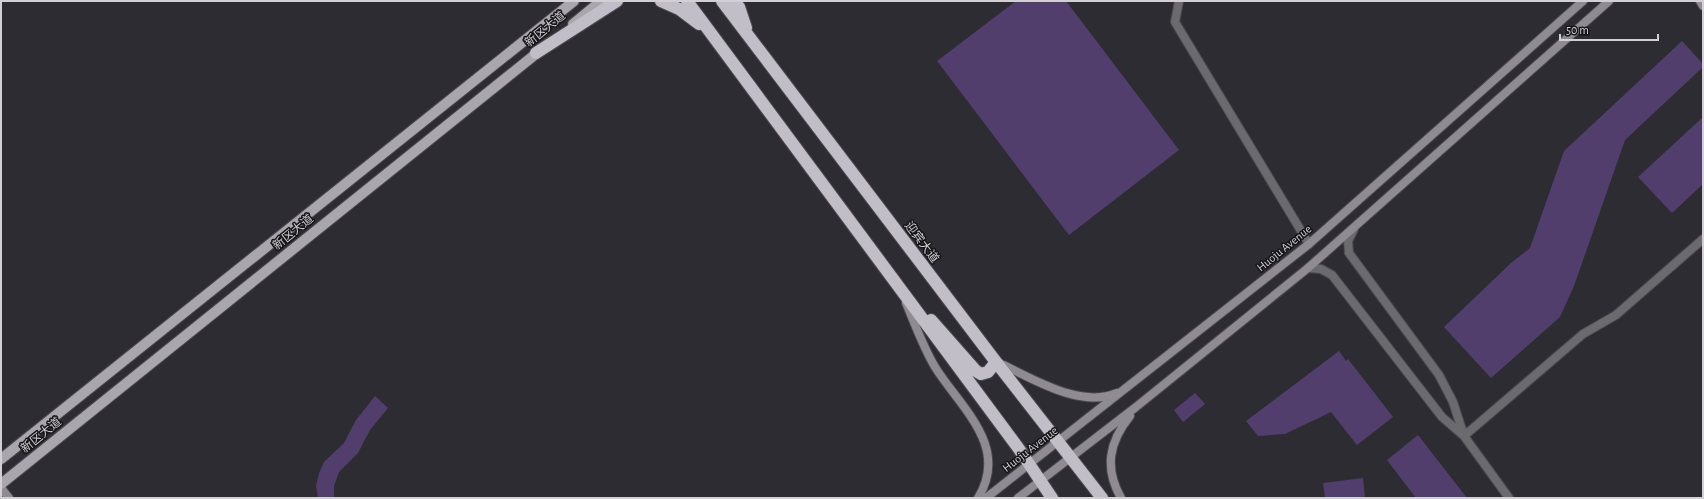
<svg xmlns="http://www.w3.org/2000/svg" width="1704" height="499" font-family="'Alegreya Sans','Noto Sans SC',sans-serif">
<rect width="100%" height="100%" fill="#2e2c33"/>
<path fill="#513e6d" d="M1016,1H1066L1179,150L1069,235L937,61Z
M1682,41L1703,64V67L1625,140L1574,286L1560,317L1491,378L1444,327L1511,263L1530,248L1564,151Z
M1703,117V184L1672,213L1638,177Z
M1339,351L1346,361L1348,359L1393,417L1357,445L1331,412L1285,434L1258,436L1246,421Z
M1195,393L1205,404L1183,422L1174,410Z
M375,396L388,408L370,430L358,453L339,472L334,486V498H318L316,486L319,473L324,462L344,443L356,420Z
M1418,435L1467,498H1416L1387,460Z
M1363,478L1365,498H1325L1323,483Z"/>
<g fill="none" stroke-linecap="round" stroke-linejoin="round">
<defs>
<path id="street" d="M1179,1L1175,22L1309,244
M1308,268L1321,269L1332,275L1442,417L1464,436L1453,402L1439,375L1349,253L1348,241L1354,229
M1509,498L1464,436L1583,334L1616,315L1703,239"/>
<path id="secondary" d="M1700,1L1703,6
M906,303C915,324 923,347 935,367C960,407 1010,446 978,498
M999,363C1032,378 1080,409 1117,393
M1,488L9,498
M986,498L1309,244L1583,1
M1018,498L1136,407L1308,268L1609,1
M1121,498C1104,468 1109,442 1130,416"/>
<path id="primary" d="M573,24L601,1
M1,459L574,1
M1,484L542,49"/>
<path id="highway" d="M661,1L679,9L699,24
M687,1L1019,449L1052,498
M722,1L996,362L1102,498
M734,1L739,7L746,28
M536,53L617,1
M931,320L976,371L981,374L988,372L996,362"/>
</defs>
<use href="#street" stroke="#4c4a50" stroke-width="10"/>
<use href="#secondary" stroke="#4c4a50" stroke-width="10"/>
<use href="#primary" stroke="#4c4a50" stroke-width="12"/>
<use href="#highway" stroke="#4c4a50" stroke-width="14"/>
<use href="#street" stroke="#6b6a6e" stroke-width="8"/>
<use href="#secondary" stroke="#8e8c92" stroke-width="8"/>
<use href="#primary" stroke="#a9a6ae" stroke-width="10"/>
<use href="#highway" stroke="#c1bec8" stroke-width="12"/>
</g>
<g text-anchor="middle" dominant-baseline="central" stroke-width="3" stroke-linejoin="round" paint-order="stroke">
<g font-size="12" fill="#d2d0d5" stroke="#161518">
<text transform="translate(545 29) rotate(-39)">新区大道</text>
<text transform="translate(293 232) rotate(-39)">新区大道</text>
<text transform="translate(922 242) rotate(53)">迎宾大道</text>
<text transform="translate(1284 248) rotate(-39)">Huoju Avenue</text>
<text transform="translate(41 435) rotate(-39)">新区大道</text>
<text transform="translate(1030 449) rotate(-38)">Huoju Avenue</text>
</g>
</g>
<rect width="1704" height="499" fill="none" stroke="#d2d0d5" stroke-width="4"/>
<path d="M1560 34v6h98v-6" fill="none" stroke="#d2d0d5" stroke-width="2"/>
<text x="1566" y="34" font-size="12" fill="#d2d0d5" stroke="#161518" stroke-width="3" paint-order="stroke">50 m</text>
</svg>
